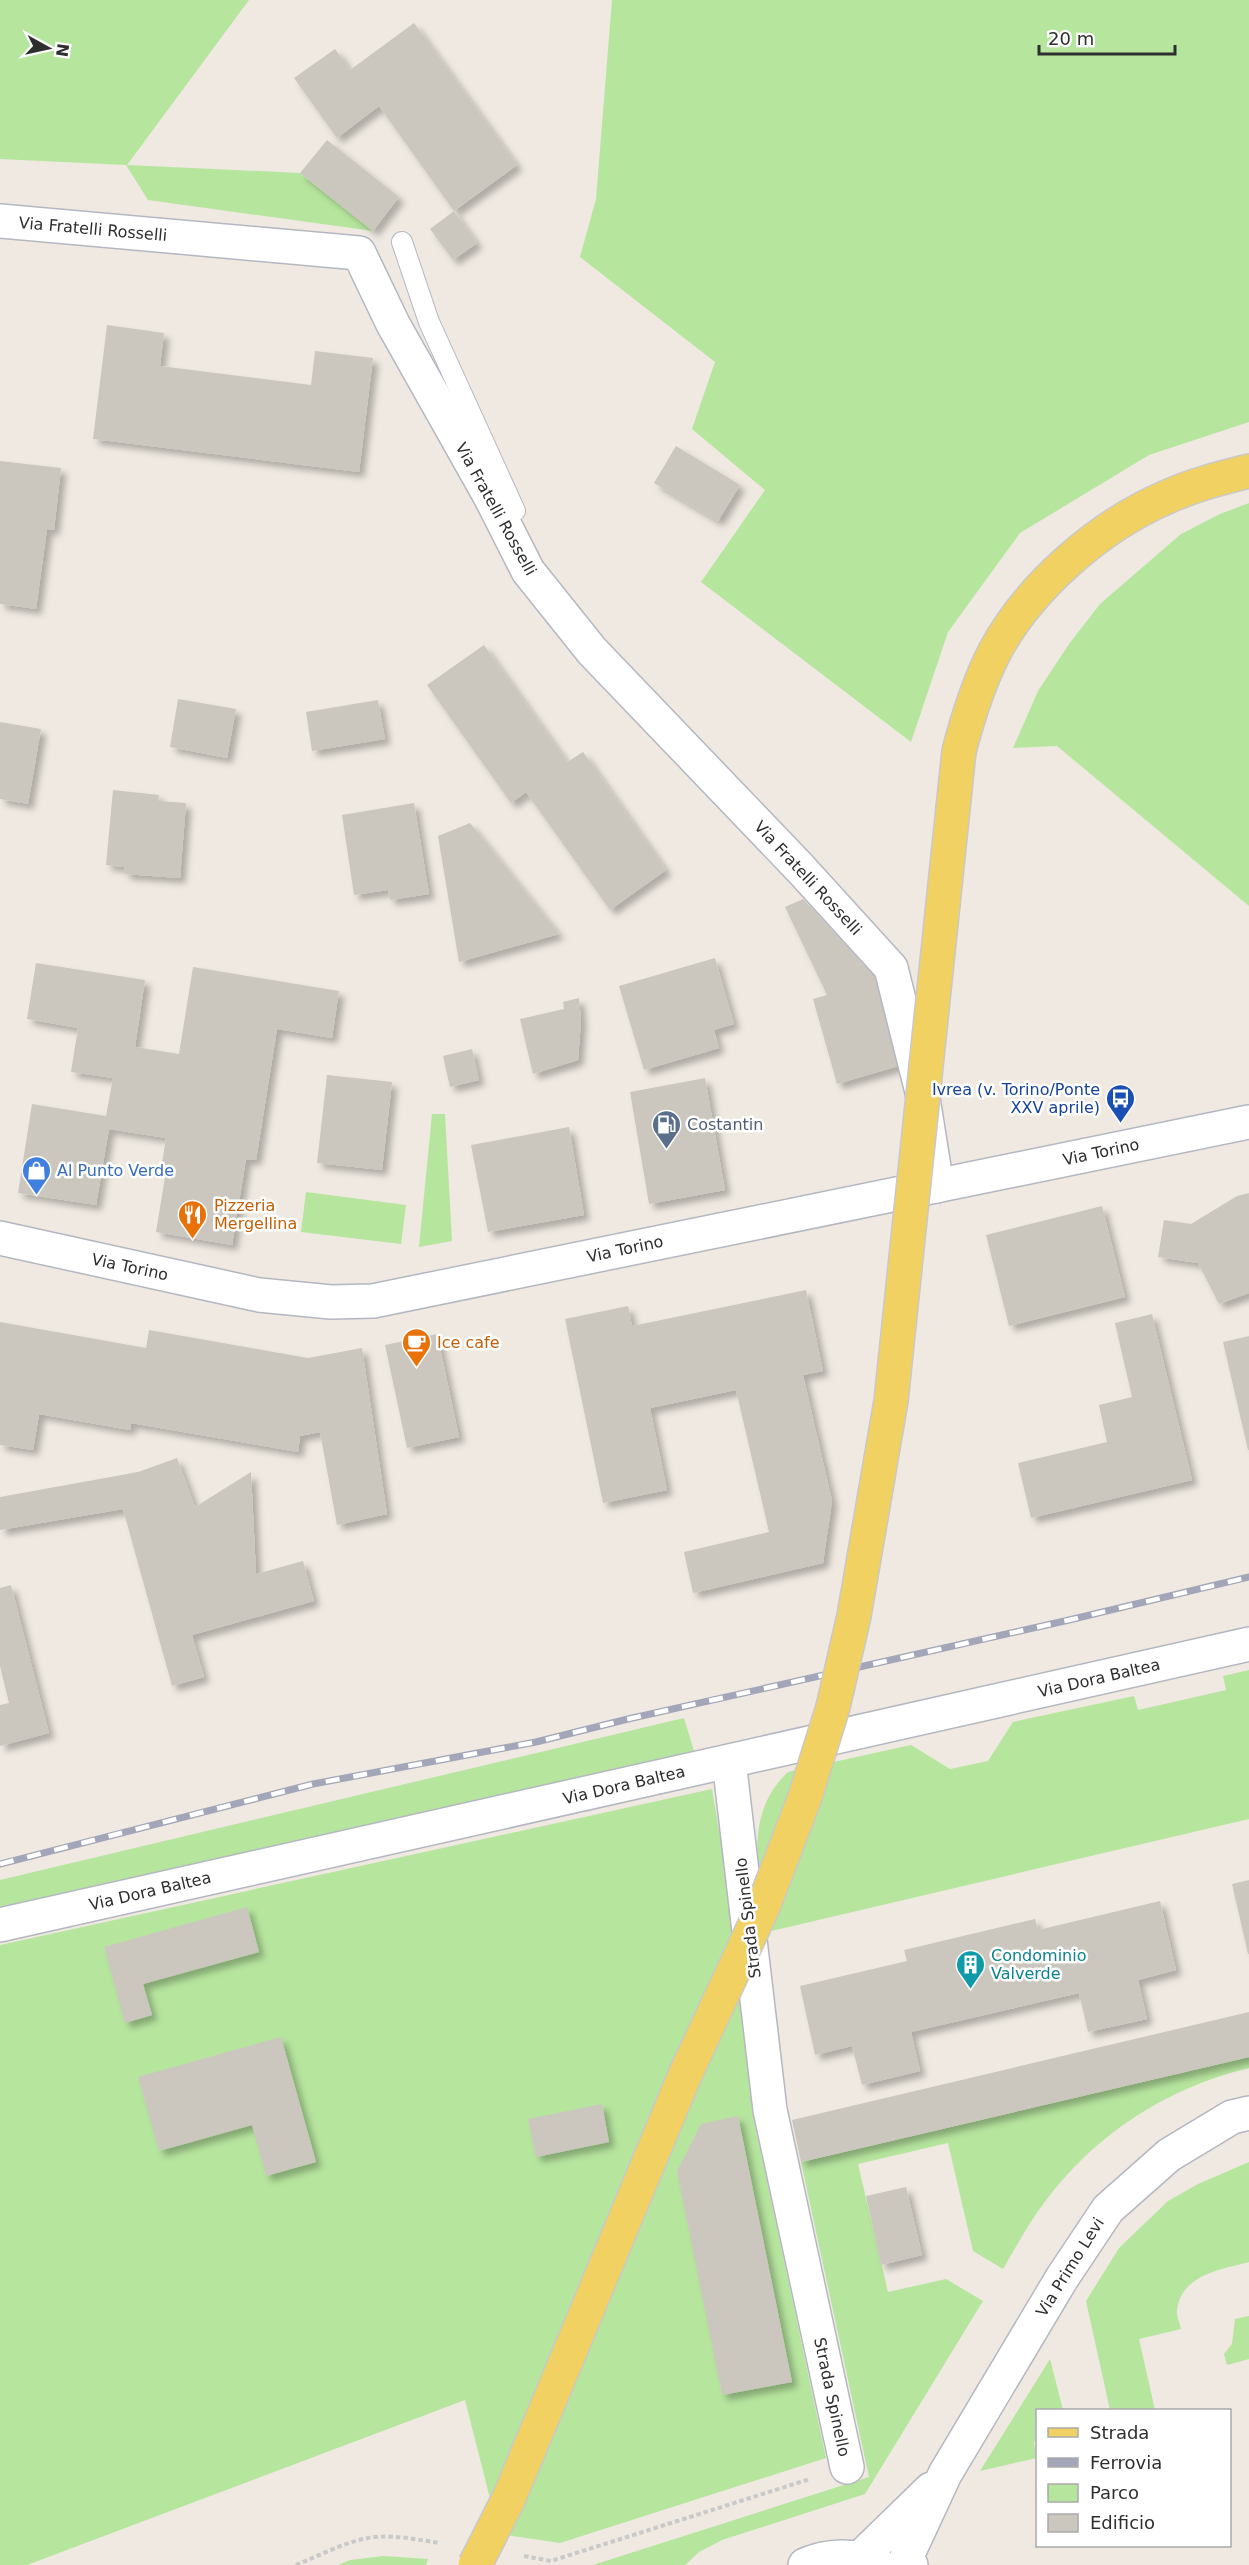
<svg xmlns="http://www.w3.org/2000/svg" width="1249" height="2565" font-family="'DejaVu Sans',sans-serif">
<defs>
<filter id="shadow"><feDropShadow dx="5.5" dy="5.5" stdDeviation="3" flood-color="#0004"/></filter>
</defs>
<rect width="100%" height="100%" fill="#efe9e1"/>
<path fill="#b6e59e" d="M0,0H249L127,165L300,173L373,231L148,200L126,165L0,159Z
M612,0H1249V422L1149,455L1020,533L948,632L911,742L701,582L765,490L692,429L715,362L580,257L596,199Z
M1249,503V906L1057,746L1013,748L1038,691L1069,644L1100,604L1181,534L1220,514Z
M432,1114H445L452,1241L419,1247Z
M306,1192L406,1205L401,1244L301,1232Z
M1249,1670V1819L767,1932C759,1877 742,1815 788,1772L911,1745L950,1769L988,1761L1013,1722L1134,1696L1138,1710L1226,1690L1223,1676Z
M684,1718L694,1751L0,1913V1880Z
M712,1789L743,1972L753,2115L826,2458L560,2543L499,2534L465,2400L27,2565H0V1945Z
M1249,2057V2068C1166,2088 1094,2135 1044,2203C1028,2224 1016,2247 1003,2269L973,2251L948,2143L858,2164L888,2292L946,2279L983,2301L865,2494L722,2540L699,2552L685,2565H593L869,2477L801,2162Z
M1249,2162V2262C1222,2269 1181,2275 1177,2310C1176,2316 1180,2323 1181,2329L1139,2339L1155,2410H1110L1086,2301L1119,2248L1168,2201L1198,2184Z
M1249,2316V2359L1227,2365L1224,2354L1232,2344L1235,2319Z
M1050,2359L1063,2410H1038L1037,2441L1034,2442L1037,2458L980,2471Z
M383,2556L428,2559L426,2565H338L350,2560Z"/>
<path fill="#cbc7bf" filter="url(#shadow)" d="M414,23L517,165L454,211L379,106L337,138L294,78L335,49L350,70Z
M327,140L399,197L373,231L300,173Z
M454,211L477,243L453,260L430,229Z
M107,325L164,333L160,366L311,385L315,351L373,358L359,472L93,439Z
M676,446L740,485L718,521L654,483Z
M0,461L61,468L54,530L47,529L36,609L0,604Z
M484,645L567,762L583,752L666,870L610,910L526,792L511,803L427,685Z
M178,699L236,709L227,758L170,747Z
M378,700L385,739L312,751L306,712Z
M0,722L41,729L28,804L0,799Z
M113,790L159,795L158,801L186,803L180,878L124,874L125,867L106,865Z
M414,803L429,894L390,900L388,890L354,895L342,815Z
M470,823L559,934L459,962L438,836Z
M803,899L878,980L902,1065L837,1084L813,999L827,995L785,907Z
M715,958L734,1024L714,1030L719,1048L644,1070L619,986Z
M36,963L145,980L135,1047L179,1054L193,967L339,991L332,1038L277,1029L256,1160L246,1159L232,1245L156,1232L166,1171L161,1170L166,1138L109,1129L96,1205L18,1193L32,1104L106,1116L113,1078L71,1072L78,1028L27,1019Z
M579,998L581,1021L578,1060L533,1074L520,1019L564,1009L563,1002Z
M472,1049L479,1080L450,1087L443,1056Z
M327,1075L392,1082L382,1170L317,1163Z
M705,1078L725,1190L649,1204L630,1092Z
M569,1127L584,1215L488,1232L471,1145Z
M1249,1193V1293L1219,1304L1198,1263L1158,1257L1164,1220L1191,1224L1237,1196Z
M1102,1206L1125,1297L1009,1326L986,1235Z
M806,1290L823,1371L803,1375L832,1501L823,1563L693,1593L684,1552L769,1532L736,1390L650,1408L667,1490L603,1503L565,1319L628,1306L632,1326Z
M1152,1314L1192,1480L1031,1518L1018,1463L1107,1442L1099,1405L1132,1397L1115,1323Z
M0,1322L146,1348L149,1330L308,1358L362,1348L387,1514L337,1525L320,1432L300,1436L298,1452L131,1423L130,1430L39,1414L33,1450L0,1445Z
M437,1334L459,1437L407,1448L385,1345Z
M1249,1336V1450H1248L1223,1342Z
M177,1458L195,1507L251,1472L256,1574L303,1561L314,1601L192,1635L204,1677L172,1686L123,1509L0,1530V1497L138,1472Z
M11,1585L49,1733L0,1746V1705L9,1703L0,1666V1588Z
M1249,1880V1954H1248L1232,1884Z
M1160,1901L1176,1970L1138,1980L1147,2019L1088,2032L1079,1993L911,2032L920,2071L862,2085L852,2046L815,2055L800,1986L907,1961L904,1950L1035,1919L1038,1930Z
M247,1907L259,1952L143,1984L152,2015L125,2023L104,1947Z
M1249,2012V2057L801,2162L792,2120Z
M281,2037L316,2162L266,2176L252,2125L159,2151L138,2077Z
M602,2104L609,2142L536,2157L528,2119Z
M738,2116L792,2382L722,2395L677,2171L701,2124Z
M906,2187L922,2255L881,2265L866,2196Z"/>
<g fill="none" stroke-linecap="round" stroke-linejoin="round">
<defs>
<path id="lane" d="M402,242L429,322L515,511"/>
<path id="street" d="M0,221L359,253L393,324L491,498L528,571L592,651L800,868L891,968L922,1092L937,1186
M729,1761L770,2110L847,2467
M0,1925L1249,1644
M859,2559L931,2489
M805,2565C827,2555 856,2554 878,2564
M911,2565L907,2556L945,2474L1062,2278L1108,2209L1169,2155L1232,2117L1249,2113"/>
<path id="secondary" d="M0,1238L259,1295L331,1302L373,1301L1249,1122"/>
<path id="primary" d="M959,751C968,717 978,684 994,653C1028,588 1099,526 1167,497C1193,485 1221,478 1249,471"/>
</defs>
<use href="#lane" stroke="#b4b7c1" stroke-width="22"/>
<use href="#street" stroke="#b4b7c1" stroke-width="36"/>
<use href="#secondary" stroke="#b4b7c1" stroke-width="36"/>
<use href="#primary" stroke="#c9c9c9" stroke-width="36"/>
<path stroke="#c9c9c9" stroke-width="4" stroke-dasharray="4.5 3" stroke-linecap="butt" d="M524,2556L551,2561L810,2479
M296,2565C321,2555 348,2540 375,2537C397,2535 419,2540 440,2543"/>
<use href="#lane" stroke="#fff" stroke-width="20"/>
<use href="#street" stroke="#fff" stroke-width="33"/>
<use href="#secondary" stroke="#fff" stroke-width="33"/>
<use href="#primary" stroke="#f2d163" stroke-width="33"/>
<defs>
<path id="rail" d="M0,1864L313,1784L536,1742L628,1719L1069,1620L1249,1577"/>
</defs>
<use href="#rail" stroke="#a3a6b8" stroke-width="7"/>
<use href="#rail" stroke="#fff" stroke-width="4.5" stroke-dasharray="14" stroke-linecap="butt"/>
<defs>
<path id="primary-bridge" d="M475,2565L509,2498L685,2075L763,1907L805,1797L833,1707L854,1616L891,1401L959,751"/>
</defs>
<use href="#primary-bridge" stroke="#c9c9c9" stroke-width="36" stroke-linecap="butt"/>
<use href="#primary-bridge" stroke="#f2d163" stroke-width="33"/>
</g>
<defs>
<symbol id="bus-pin" viewBox="-11 -11 22 30"><path d="M0 17L-7.5 6A9.5 9.5 0 1 1 7.5 6Z" fill="#1a4fb4" stroke="#fff"/><path d="M-5-6H5V4H4V6H2V4H-2V6H-4V4H-5ZM-3.5-4V0h7V-4ZM-3.5 1.2v1.5H-2V1.2ZM2 1.2v1.5H3.5V1.2Z" fill="#fff"/></symbol>
<symbol id="fuel-pin" viewBox="-11 -11 22 30"><path d="M0 17L-7.5 6A9.5 9.5 0 1 1 7.5 6Z" fill="#5c6f8a" stroke="#fff"/><path d="M-5.5-6h7V0h2V4h1.3V-2.5L3-4.5l.8-.8L6-3V5H2.5V1h-1V6h-7ZM-4.2-4.7v3.2H.2V-4.7Z" fill="#fff"/></symbol>
<symbol id="shop-pin" viewBox="-11 -11 22 30"><path d="M0 17L-7.5 6A9.5 9.5 0 1 1 7.5 6Z" fill="#3f7fe0" stroke="#fff"/><path d="M-5-2.5h2.3a2.7 3.5 0 0 1 5.4 0H5L5.5 6h-11ZM-1.5-2.5h3a1.5 2.3 0 0 0-3 0Z" fill="#fff"/></symbol>
<symbol id="restaurant-pin" viewBox="-11 -11 22 30"><path d="M0 17L-7.5 6A9.5 9.5 0 1 1 7.5 6Z" fill="#e8710a" stroke="#fff"/><path d="M-5-6h1v4h1v-4h1v4h1v-4h1v5L-1.5 .5V6h-2V.5L-5-1ZM5-6V6H3V1.5H1.5Q1.5-4 5-6Z" fill="#fff"/></symbol>
<symbol id="cafe-pin" viewBox="-11 -11 22 30"><path d="M0 17L-7.5 6A9.5 9.5 0 1 1 7.5 6Z" fill="#e8710a" stroke="#fff"/><path d="M-5.5-4.5H6V0H3Q3 3.5 0 3.5H-2.5Q-5.5 3.5-5.5 0ZM3-3.2v2h1.7v-2ZM-6 4.5H4V6H-6Z" fill="#fff"/></symbol>
<symbol id="building-pin" viewBox="-11 -11 22 30"><path d="M0 17L-7.5 6A9.5 9.5 0 1 1 7.5 6Z" fill="#0f9aa8" stroke="#fff"/><path d="M-4-6H4V6H1V3H-1V6H-4ZM-2.5-4.3h1.7v1.8h-1.7ZM.8-4.3h1.7v1.8H.8ZM-2.5-1h1.7V.8h-1.7ZM.8-1h1.7V.8H.8Z" fill="#fff"/></symbol>
</defs>
<g fill-rule="evenodd">
<use href="#bus-pin" x="1104" y="1082" width="33" height="45"/>
<use href="#fuel-pin" x="650" y="1108" width="33" height="45"/>
<use href="#shop-pin" x="20" y="1154" width="33" height="45"/>
<use href="#restaurant-pin" x="176" y="1198" width="33" height="45"/>
<use href="#cafe-pin" x="400" y="1326" width="33" height="45"/>
<use href="#building-pin" x="954" y="1948" width="33" height="45"/>
</g>
<g text-anchor="middle" dominant-baseline="central" stroke-width="5" stroke-linejoin="round" paint-order="stroke">
<g font-size="16" fill="#2e2e2e" stroke="#fff">
<text transform="translate(93 229) rotate(5)">Via Fratelli Rosselli</text>
<text transform="translate(496 509) rotate(61)">Via Fratelli Rosselli</text>
<text transform="translate(808 878) rotate(47)">Via Fratelli Rosselli</text>
<text transform="translate(1101 1152) rotate(-12)">Via Torino</text>
<text transform="translate(625 1249) rotate(-12)">Via Torino</text>
<text transform="translate(130 1267) rotate(12)">Via Torino</text>
<text transform="translate(1099 1678) rotate(-13)">Via Dora Baltea</text>
<text transform="translate(624 1785) rotate(-13)">Via Dora Baltea</text>
<text transform="translate(150 1891) rotate(-13)">Via Dora Baltea</text>
<text transform="translate(748 1918) rotate(-97)">Strada Spinello</text>
<text transform="translate(1070 2267) rotate(-58)">Via Primo Levi</text>
<text transform="translate(832 2397) rotate(78)">Strada Spinello</text>
</g>
<g font-size="16" fill="#164399" stroke="#fff" text-anchor="end">
<text x="1100" y="1089">Ivrea (v. Torino/Ponte<tspan x="1100" dy="18">XXV aprile)</tspan></text>
</g>
<g font-size="16" fill="#4e5e75" stroke="#fff" text-anchor="start">
<text x="687" y="1124">Costantin</text>
</g>
<g font-size="16" fill="#366cbe" stroke="#fff" text-anchor="start">
<text x="57" y="1170">Al Punto Verde</text>
</g>
<g font-size="16" fill="#c56008" stroke="#fff" text-anchor="start">
<text x="214" y="1205">Pizzeria<tspan x="214" dy="18">Mergellina</tspan></text>
<text x="437" y="1342">Ice cafe</text>
</g>
<g font-size="16" fill="#0d838f" stroke="#fff" text-anchor="start">
<text x="991" y="1955">Condominio<tspan x="991" dy="18">Valverde</tspan></text>
</g>
</g>
<rect x="1036" y="2409" width="195" height="138" fill="#ffffff" stroke="#ababab" stroke-width="1.5"/>
<rect x="1048" y="2428" width="30" height="9" fill="#f2d163" stroke="#ababab" stroke-width="1.5"/>
<text x="1090" y="2439" font-size="18" fill="#2e2e2e">Strada</text>
<rect x="1048" y="2458" width="30" height="9" fill="#a3a6b8" stroke="#ababab" stroke-width="1.5"/>
<text x="1090" y="2469" font-size="18" fill="#2e2e2e">Ferrovia</text>
<rect x="1048" y="2484" width="30" height="18" fill="#b6e59e" stroke="#ababab" stroke-width="1.5"/>
<text x="1090" y="2499" font-size="18" fill="#2e2e2e">Parco</text>
<rect x="1048" y="2514" width="30" height="18" fill="#cbc7bf" stroke="#ababab" stroke-width="1.5"/>
<text x="1090" y="2529" font-size="18" fill="#2e2e2e">Edificio</text>
<g transform="translate(48 48) rotate(98)" stroke="#ffffff" stroke-width="4.5" paint-order="stroke">
<path d="M0-4.5L10 22L0 15L-10 22Z" fill="#2e2e2e"/>
<text y="-9" font-size="16" font-weight="bold" text-anchor="middle" fill="#2e2e2e">N</text>
</g>
<path d="M1039 45v9h136v-9" fill="none" stroke="#2e2e2e" stroke-width="3"/>
<text x="1048" y="45" font-size="18" fill="#2e2e2e" stroke="#ffffff" stroke-width="4.5" paint-order="stroke">20 m</text>
</svg>
